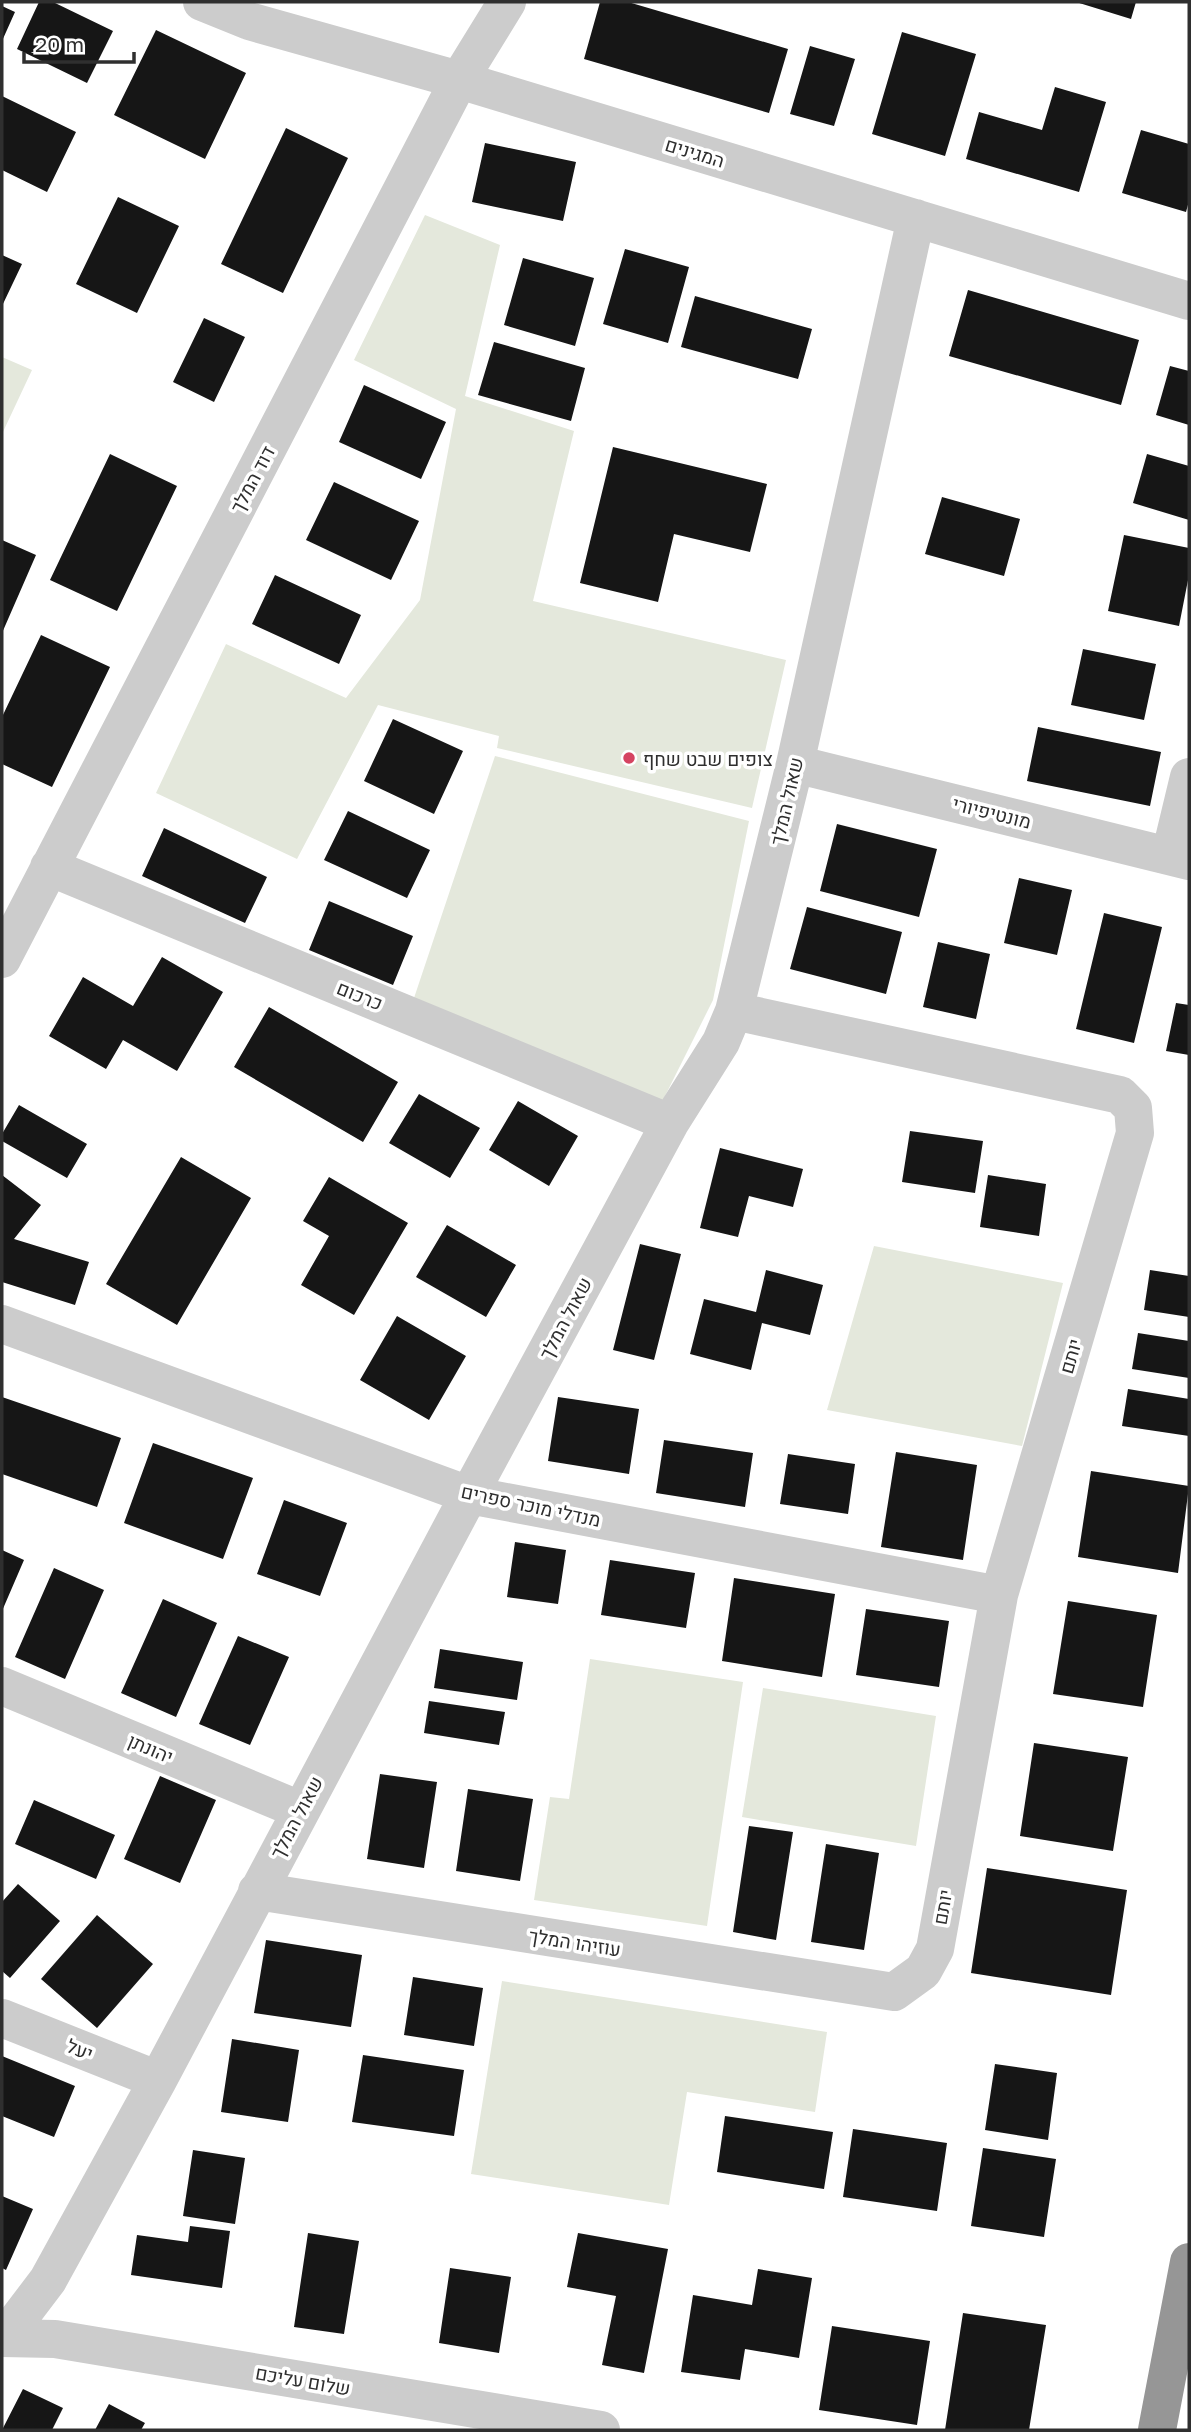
<svg xmlns="http://www.w3.org/2000/svg" width="1191" height="2432" font-family="'Golos Text',Heebo,sans-serif">
<rect width="100%" height="100%" fill="#fff"/>
<path fill="#e4e8dc" d="M425,215L500,245L465,396L574,431L533,601L786,660L752,808L497,748L499,736L378,705L297,859L156,793L226,644L346,698L420,600L456,409L354,360Z
M2,357L32,370L2,434Z
M495,756L749,821L713,1000L661,1104L413,1001Z
M874,1246L1063,1283L1022,1446L827,1410Z
M590,1659L743,1682L707,1926L534,1900L550,1797L569,1799Z
M763,1688L936,1716L916,1846L742,1817Z
M502,1981L827,2032L815,2112L687,2092L669,2205L471,2174Z"/>
<path fill="#161616" d="M39,2H53L113,31L87,83L17,49Z
M600,2H628L788,49L769,113L584,59Z
M1076,2H1136L1131,19Z
M2,6L15,12L2,41Z
M156,30L246,73L205,159L114,115Z
M902,32L976,54L945,156L872,134Z
M810,46L855,59L834,126L790,114Z
M1055,87L1106,102L1079,192L966,159L979,112L1042,130Z
M2,96L76,132L47,192L2,170Z
M286,128L348,158L283,293L221,264Z
M1141,130L1189,144V201L1186,212L1122,193Z
M485,143L576,162L563,221L472,202Z
M118,197L179,226L137,313L76,284Z
M625,249L689,267L668,343L603,324Z
M2,255L22,264L2,306Z
M523,258L594,278L575,346L504,325Z
M968,290L1139,340L1121,405L949,356Z
M695,296L812,329L798,379L681,347Z
M204,318L245,337L214,402L173,382Z
M494,342L585,368L571,421L478,395Z
M1170,366L1189,371V425L1156,415Z
M364,385L446,422L421,479L339,442Z
M613,447L767,484L750,552L674,534L658,602L580,583Z
M110,454L177,486L117,611L50,580Z
M1147,454L1189,466V520L1133,503Z
M334,482L419,521L391,580L306,540Z
M942,497L1020,519L1004,576L925,554Z
M1124,535L1189,548V575L1179,626L1108,611Z
M2,540L36,555L2,633Z
M275,575L361,615L339,664L252,624Z
M41,635L110,667L52,787L2,764V717Z
M1083,649L1156,664L1144,720L1071,705Z
M393,719L463,751L434,814L364,781Z
M1038,727L1161,752L1150,806L1027,781Z
M348,811L430,850L407,898L324,860Z
M837,824L937,849L919,917L820,891Z
M164,828L267,877L245,923L142,876Z
M1019,878L1072,890L1057,955L1004,943Z
M329,901L413,936L393,985L309,950Z
M807,907L902,932L886,994L790,969Z
M1104,913L1162,927L1134,1043L1076,1029Z
M938,942L990,954L976,1019L923,1007Z
M162,957L223,992L177,1071L123,1040L106,1069L49,1036L83,977L133,1006Z
M1176,1003L1189,1005V1055L1166,1051Z
M269,1007L398,1082L363,1142L234,1067Z
M419,1094L480,1128L450,1178L389,1143Z
M518,1101L578,1136L549,1186L489,1150Z
M19,1105L87,1144L67,1178L2,1141V1134Z
M910,1131L983,1141L975,1193L902,1182Z
M720,1148L803,1169L793,1207L749,1196L738,1237L700,1228Z
M181,1157L251,1198L177,1325L106,1284Z
M2,1175L41,1205L14,1239L89,1262L75,1305L2,1282Z
M988,1175L1046,1184L1039,1236L980,1227Z
M329,1177L408,1223L354,1315L301,1285L329,1236L303,1221Z
M447,1225L516,1265L486,1317L416,1277Z
M640,1244L681,1254L654,1360L613,1350Z
M766,1270L823,1285L810,1335L762,1323L751,1370L690,1354L704,1299L756,1312Z
M1150,1270L1189,1276V1317L1144,1310Z
M397,1316L466,1356L429,1420L360,1380Z
M1138,1333L1189,1341V1378L1132,1369Z
M1128,1389L1189,1399V1436L1122,1426Z
M2,1397L121,1438L97,1507L2,1474Z
M558,1397L639,1409L629,1474L548,1461Z
M664,1440L753,1453L745,1507L656,1493Z
M153,1443L253,1478L223,1559L124,1523Z
M896,1452L977,1465L963,1560L881,1547Z
M788,1454L855,1464L848,1514L780,1504Z
M1091,1471L1189,1486L1178,1573L1078,1557Z
M284,1500L347,1523L320,1596L257,1574Z
M515,1542L566,1550L558,1604L507,1597Z
M2,1550L24,1560L2,1611Z
M610,1560L695,1573L686,1628L601,1615Z
M54,1568L104,1590L65,1679L15,1657Z
M734,1578L835,1594L822,1677L722,1661Z
M163,1599L217,1623L176,1717L121,1693Z
M1068,1601L1157,1615L1143,1707L1053,1694Z
M866,1609L949,1621L939,1687L856,1675Z
M238,1636L289,1657L250,1745L199,1724Z
M440,1649L523,1662L517,1700L434,1688Z
M429,1701L505,1712L499,1745L424,1733Z
M1034,1743L1128,1757L1113,1851L1020,1836Z
M380,1774L437,1782L424,1868L367,1859Z
M160,1776L216,1800L180,1883L124,1859Z
M468,1789L533,1799L520,1881L456,1871Z
M34,1800L115,1835L96,1879L15,1844Z
M749,1826L793,1832L776,1940L733,1932Z
M826,1844L879,1853L864,1950L811,1942Z
M987,1868L1127,1890L1111,1995L971,1973Z
M18,1884L60,1921L10,1978L2,1971V1902Z
M97,1915L153,1964L97,2028L41,1979Z
M266,1940L362,1955L351,2027L254,2013Z
M413,1977L483,1988L474,2046L404,2035Z
M232,2039L299,2050L288,2122L221,2112Z
M363,2055L464,2070L454,2136L352,2122Z
M2,2056L75,2086L54,2137L2,2116Z
M995,2064L1057,2073L1048,2140L985,2130Z
M725,2116L833,2132L824,2189L717,2172Z
M853,2129L947,2143L937,2211L843,2197Z
M983,2148L1056,2159L1044,2237L971,2226Z
M193,2150L245,2158L235,2224L183,2216Z
M2,2196L33,2209L6,2270L2,2268Z
M190,2226L230,2231L222,2288L131,2275L137,2235L188,2242Z
M308,2233L359,2241L344,2334L294,2327Z
M578,2233L668,2249L644,2373L602,2365L616,2296L567,2287Z
M450,2268L511,2277L499,2353L439,2343Z
M758,2269L812,2278L799,2358L745,2349L740,2380L681,2372L693,2295L752,2305Z
M963,2313L1046,2325L1029,2430H945Z
M832,2326L930,2341L917,2425L819,2410Z
M23,2389L63,2408L52,2430H2Z
M109,2404L145,2423L141,2430H95Z"/>
<g fill="none" stroke-linecap="round" stroke-linejoin="round">
<path stroke="#ccc" stroke-width="38" d="M202,2L249,21L459,80L1189,301
M795,764L1189,861
M1170,856L1189,777
M49,867L670,1123
M2,959L459,80L507,2
M2,1324L469,1495L999,1595
M2,1686L300,1810
M257,1891L894,1992L923,1971L935,1949L999,1595L1135,1133L1133,1108L1120,1095L734,1011
M2,2018L158,2080
M2,2338L55,2339L601,2430
M4,2338L48,2280L158,2080L469,1495L670,1123L721,1042L734,1011L795,764L916,218"/>
<path stroke="#969696" stroke-width="38" d="M1157,2430L1189,2262"/>
</g>
<circle fill="#d54361" stroke="#fff" stroke-width="2.5" cx="629" cy="758" r="7"/>
<g text-anchor="middle" dominant-baseline="central" stroke-width="7" stroke-linejoin="round" paint-order="stroke">
<g font-size="19" fill="#2f2f2f" stroke="#fff">
<text transform="translate(695 152) rotate(17)">המגינים</text>
<text transform="translate(252 479) rotate(-62)">דוד המלך</text>
<text transform="translate(786 801) rotate(-77)">שאול המלך</text>
<text transform="translate(992 812) rotate(14)">מונטיפיורי</text>
<text transform="translate(360 995) rotate(22)">כרכום</text>
<text transform="translate(565 1318) rotate(-62)">שאול המלך</text>
<text transform="translate(1070 1356) rotate(-74)">יותם</text>
<text transform="translate(531 1505) rotate(12)">מנדלי מוכר ספרים</text>
<text transform="translate(151 1748) rotate(23)">יהונתן</text>
<text transform="translate(296 1817) rotate(-62)">שאול המלך</text>
<text transform="translate(942 1907) rotate(-80)">יותם</text>
<text transform="translate(575 1942) rotate(9)">עוזיהו המלך</text>
<text transform="translate(80 2049) rotate(22)">יעל</text>
<text transform="translate(303 2380) rotate(10)">שלום עליכם</text>
</g>
<g font-size="19" fill="#2f2f2f" stroke="#fff" text-anchor="start">
<text x="643" y="758">צופים שבט שחף</text>
</g>
</g>
<rect width="1191" height="2432" fill="none" stroke="#2f2f2f" stroke-width="7"/>
<path d="M24 52v10h110v-10" fill="none" stroke="#2f2f2f" stroke-width="3.5"/>
<text x="35" y="52" font-size="21" fill="#2f2f2f" stroke="#ffffff" stroke-width="5" paint-order="stroke">20 m</text>
</svg>
